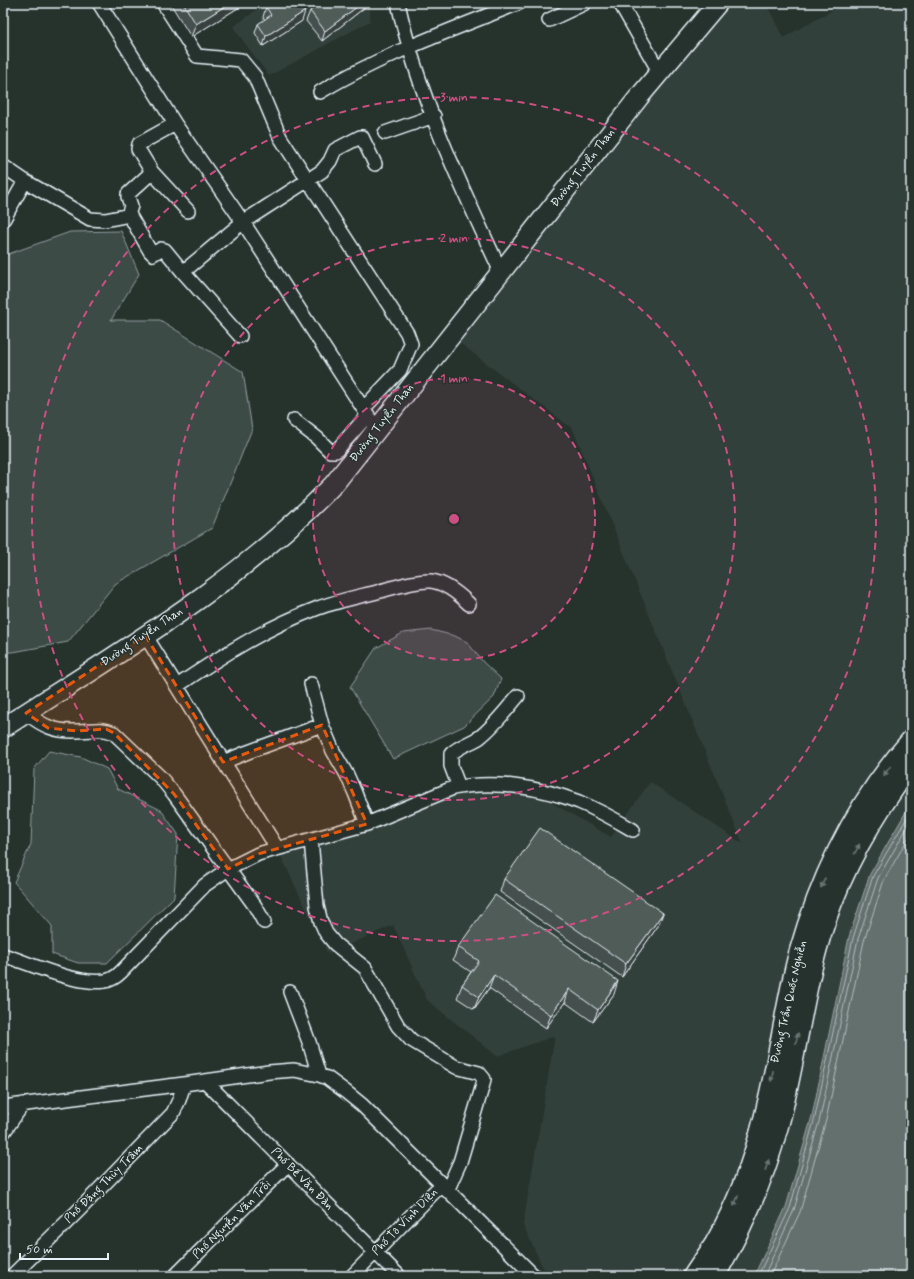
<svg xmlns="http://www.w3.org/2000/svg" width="914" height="1279" font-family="Mynerve,sans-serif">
<rect width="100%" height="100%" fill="#26332d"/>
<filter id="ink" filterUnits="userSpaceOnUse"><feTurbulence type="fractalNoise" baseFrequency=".025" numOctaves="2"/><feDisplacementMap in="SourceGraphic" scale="8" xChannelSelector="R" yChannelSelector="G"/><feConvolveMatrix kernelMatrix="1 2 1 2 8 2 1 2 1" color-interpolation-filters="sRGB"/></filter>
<g filter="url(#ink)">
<path fill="#333f3a" d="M266,3H370V21L269,76L233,27Z
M720,3H766L783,38L845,3H911V1276H547L523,1225L555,1036L497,1056L427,1000L393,925L328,954L276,846L344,825L402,800L468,787L530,790L611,837L650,782L743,844L573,429L457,341Z"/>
<path fill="#3e4b47" stroke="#939ea0" d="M121,231L139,274L111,320H160L243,372L252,429L212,528L115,584L68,642L13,652H3V256L70,232Z
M431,630L455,636L467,642L483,662L501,679L494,697L464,726L393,759L350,687L376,648L403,633Z
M49,751L81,757L107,769L118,789L161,810L178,834L174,897L107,963H78L52,954V926L14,882L31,844L34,769Z"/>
<path fill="#636f6d" stroke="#98a3a5" d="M911,803V1276H754L786,1207L812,1116L849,937L870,874Z"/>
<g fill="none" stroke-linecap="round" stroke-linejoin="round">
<path stroke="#b3bdc0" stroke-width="1" d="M758,1276L790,1208L815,1117L853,938L873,876L911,811
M764,1276L794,1210L820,1118L858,939L878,878L911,821
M770,1276L800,1212L826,1120L864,941L884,880L911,833"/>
<defs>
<path id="street" d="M99,3L175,124L243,222L377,430
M163,3L197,56L241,60L255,77L280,137L407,333L411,344L400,370L364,408
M398,3C418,96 461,186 501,272
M620,3L660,73
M549,20L585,3
M320,92C383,54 452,30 519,3
M175,124L139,144L138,149L152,172L188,211
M385,133L434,116
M3,166L25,181L90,219L105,220L125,216H130L150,251L153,254L161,249L165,250L183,272L240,336
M128,215L131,206L128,197V194L152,172
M3,220L25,181
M183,272L243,222L322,171L330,161L335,150L360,137H362L375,164
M294,420L317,438L330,451H336L368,415
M145,635L277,848
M311,684L322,725
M177,686C221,656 267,627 318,608C337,601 357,597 377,592C392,588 415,580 431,581C446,583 459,594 469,604
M26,713C43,726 55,732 77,731C92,731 100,727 114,733L160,777L174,794L255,906L264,922
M223,762L248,752L322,725L333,751L347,775L355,793L367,824
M459,787L451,766V754C459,746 471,743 480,737C495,725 506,710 518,696
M311,840L317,906L321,922L326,933L335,944L365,968L398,1026L411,1040L456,1067L479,1073L484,1079L482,1088L460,1162L447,1191
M3,955C32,964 75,985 105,981C111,980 117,976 121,972L205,885L228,869L258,854L367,824L453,788C494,780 540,787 579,802C598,810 616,820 633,830
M290,992L309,1042L319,1075
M205,1081L399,1276
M3,1107L184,1084L269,1072L294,1070L319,1075L327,1078L346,1092L362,1105L534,1276
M3,1133L23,1104
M12,1276L81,1208L173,1113L179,1100L184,1084
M175,1276L288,1164
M352,1276L441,1185"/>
<path id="secondary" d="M3,728C118,653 238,584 334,484L639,97L718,3
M693,1276C700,1265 708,1254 715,1243C737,1204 753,1161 764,1117C774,1077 781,1036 789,996C792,981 795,966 799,952C821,875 858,800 911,740
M715,1276C743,1228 765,1177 779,1124C797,1058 803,988 825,923C844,866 875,813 911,765"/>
</defs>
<use href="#street" stroke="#e8f1f8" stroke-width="16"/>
<use href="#secondary" stroke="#e8f1f8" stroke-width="22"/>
<use href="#street" stroke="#26332d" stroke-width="13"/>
<use href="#secondary" stroke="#26332d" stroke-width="19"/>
</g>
<path fill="#454f4d" stroke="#e8f1f8" d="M170,3H246L191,37Z
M266,7L302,21L263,46L255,33L258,24L265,20L263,17Z
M364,8L322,41L306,21L310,11Z
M504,879L663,913L658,926L622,977L500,892Z
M458,947L614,994L593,1022L565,1002L546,1028L489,988L474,1009L457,998L462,985L471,972L453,960Z"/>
<path fill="#38403e" stroke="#e8f1f8" d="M230,3H246L191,37L196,24Z
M362,3H366L364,8L322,41L325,31Z
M305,11L302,21L263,46L266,36Z
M663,913L658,926L622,977L626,964Z
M494,975L489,988L474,1009L479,997Z
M618,981L614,994L593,1022L598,1010Z
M569,989L565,1002L546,1028L551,1015Z"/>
<path fill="#505c59" stroke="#e8f1f8" d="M183,3H230L196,24Z
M273,3H300L305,11L266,36L258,24L271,15L266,7Z
M320,3H362L325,31L310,11Z
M540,828L663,913L626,964L504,879Z
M495,895L618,981L598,1010L569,989L551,1015L494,975L479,997L462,985L479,961L458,947Z"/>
<defs><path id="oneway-solid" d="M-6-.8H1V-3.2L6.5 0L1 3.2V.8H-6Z"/></defs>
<g fill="#6a7674">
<use href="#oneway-solid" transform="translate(887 771) rotate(126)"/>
<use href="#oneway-solid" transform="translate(857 849) rotate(-62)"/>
<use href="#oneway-solid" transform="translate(823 883) rotate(113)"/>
<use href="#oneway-solid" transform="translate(797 1038) rotate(-78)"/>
<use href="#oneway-solid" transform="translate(772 1076) rotate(102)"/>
<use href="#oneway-solid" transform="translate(767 1165) rotate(-71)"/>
<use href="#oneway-solid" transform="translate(736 1201) rotate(113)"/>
</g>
</g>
<path fill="#e8590c" fill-opacity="0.2" stroke="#e8590c" stroke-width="3" stroke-dasharray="8 5" stroke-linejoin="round" d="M145,635L223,762L322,725L367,824L258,854L228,869L174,794L114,733L106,729L78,731L48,728L26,713Z"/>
<circle cx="454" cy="519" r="141" fill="#cc4e82" fill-opacity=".12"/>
<g fill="none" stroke="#cc4e82" stroke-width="2" stroke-dasharray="7 5">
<circle cx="454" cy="519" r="141"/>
<circle cx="454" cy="519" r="281"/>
<circle cx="454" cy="519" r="422"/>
</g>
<g text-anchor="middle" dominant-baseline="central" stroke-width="3" stroke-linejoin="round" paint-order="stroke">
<g font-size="12" fill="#e8f1f8" stroke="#26332d">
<text transform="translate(583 168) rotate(-52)">Đường Tuyển Than</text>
<text transform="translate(382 423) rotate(-52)">Đường Tuyển Than</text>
<text transform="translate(142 637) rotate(-34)">Đường Tuyển Than</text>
<text transform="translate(789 1002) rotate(-77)">Đường Trần Quốc Nghiễn</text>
<text transform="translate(302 1179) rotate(45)">Phố Bế Văn Đàn</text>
<text transform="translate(104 1184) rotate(-45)">Phố Đặng Thùy Trâm</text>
<text transform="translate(232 1220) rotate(-45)">Phố Nguyễn Văn Trỗi</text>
<text transform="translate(405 1222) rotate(-46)">Phố Tô Vĩnh Diện</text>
</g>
</g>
<circle cx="454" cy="519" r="6" fill="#cc4e82" stroke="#26332d" stroke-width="2"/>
<g font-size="12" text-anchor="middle" font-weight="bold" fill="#cc4e82" stroke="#26332d" stroke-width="3" stroke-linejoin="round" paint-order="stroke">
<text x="454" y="101">3 min</text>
<text x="454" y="242">2 min</text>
<text x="454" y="382">1 min</text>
</g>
<rect width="914" height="1279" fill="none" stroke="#26332d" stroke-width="16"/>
<rect x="8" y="8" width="898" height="1263" fill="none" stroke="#e8f1f8" stroke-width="1.5" filter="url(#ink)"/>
<path d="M20 1253v6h88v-6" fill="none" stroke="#e8f1f8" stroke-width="2"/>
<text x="26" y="1253" font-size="12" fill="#e8f1f8" stroke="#26332d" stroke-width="3" paint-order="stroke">50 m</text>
</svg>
